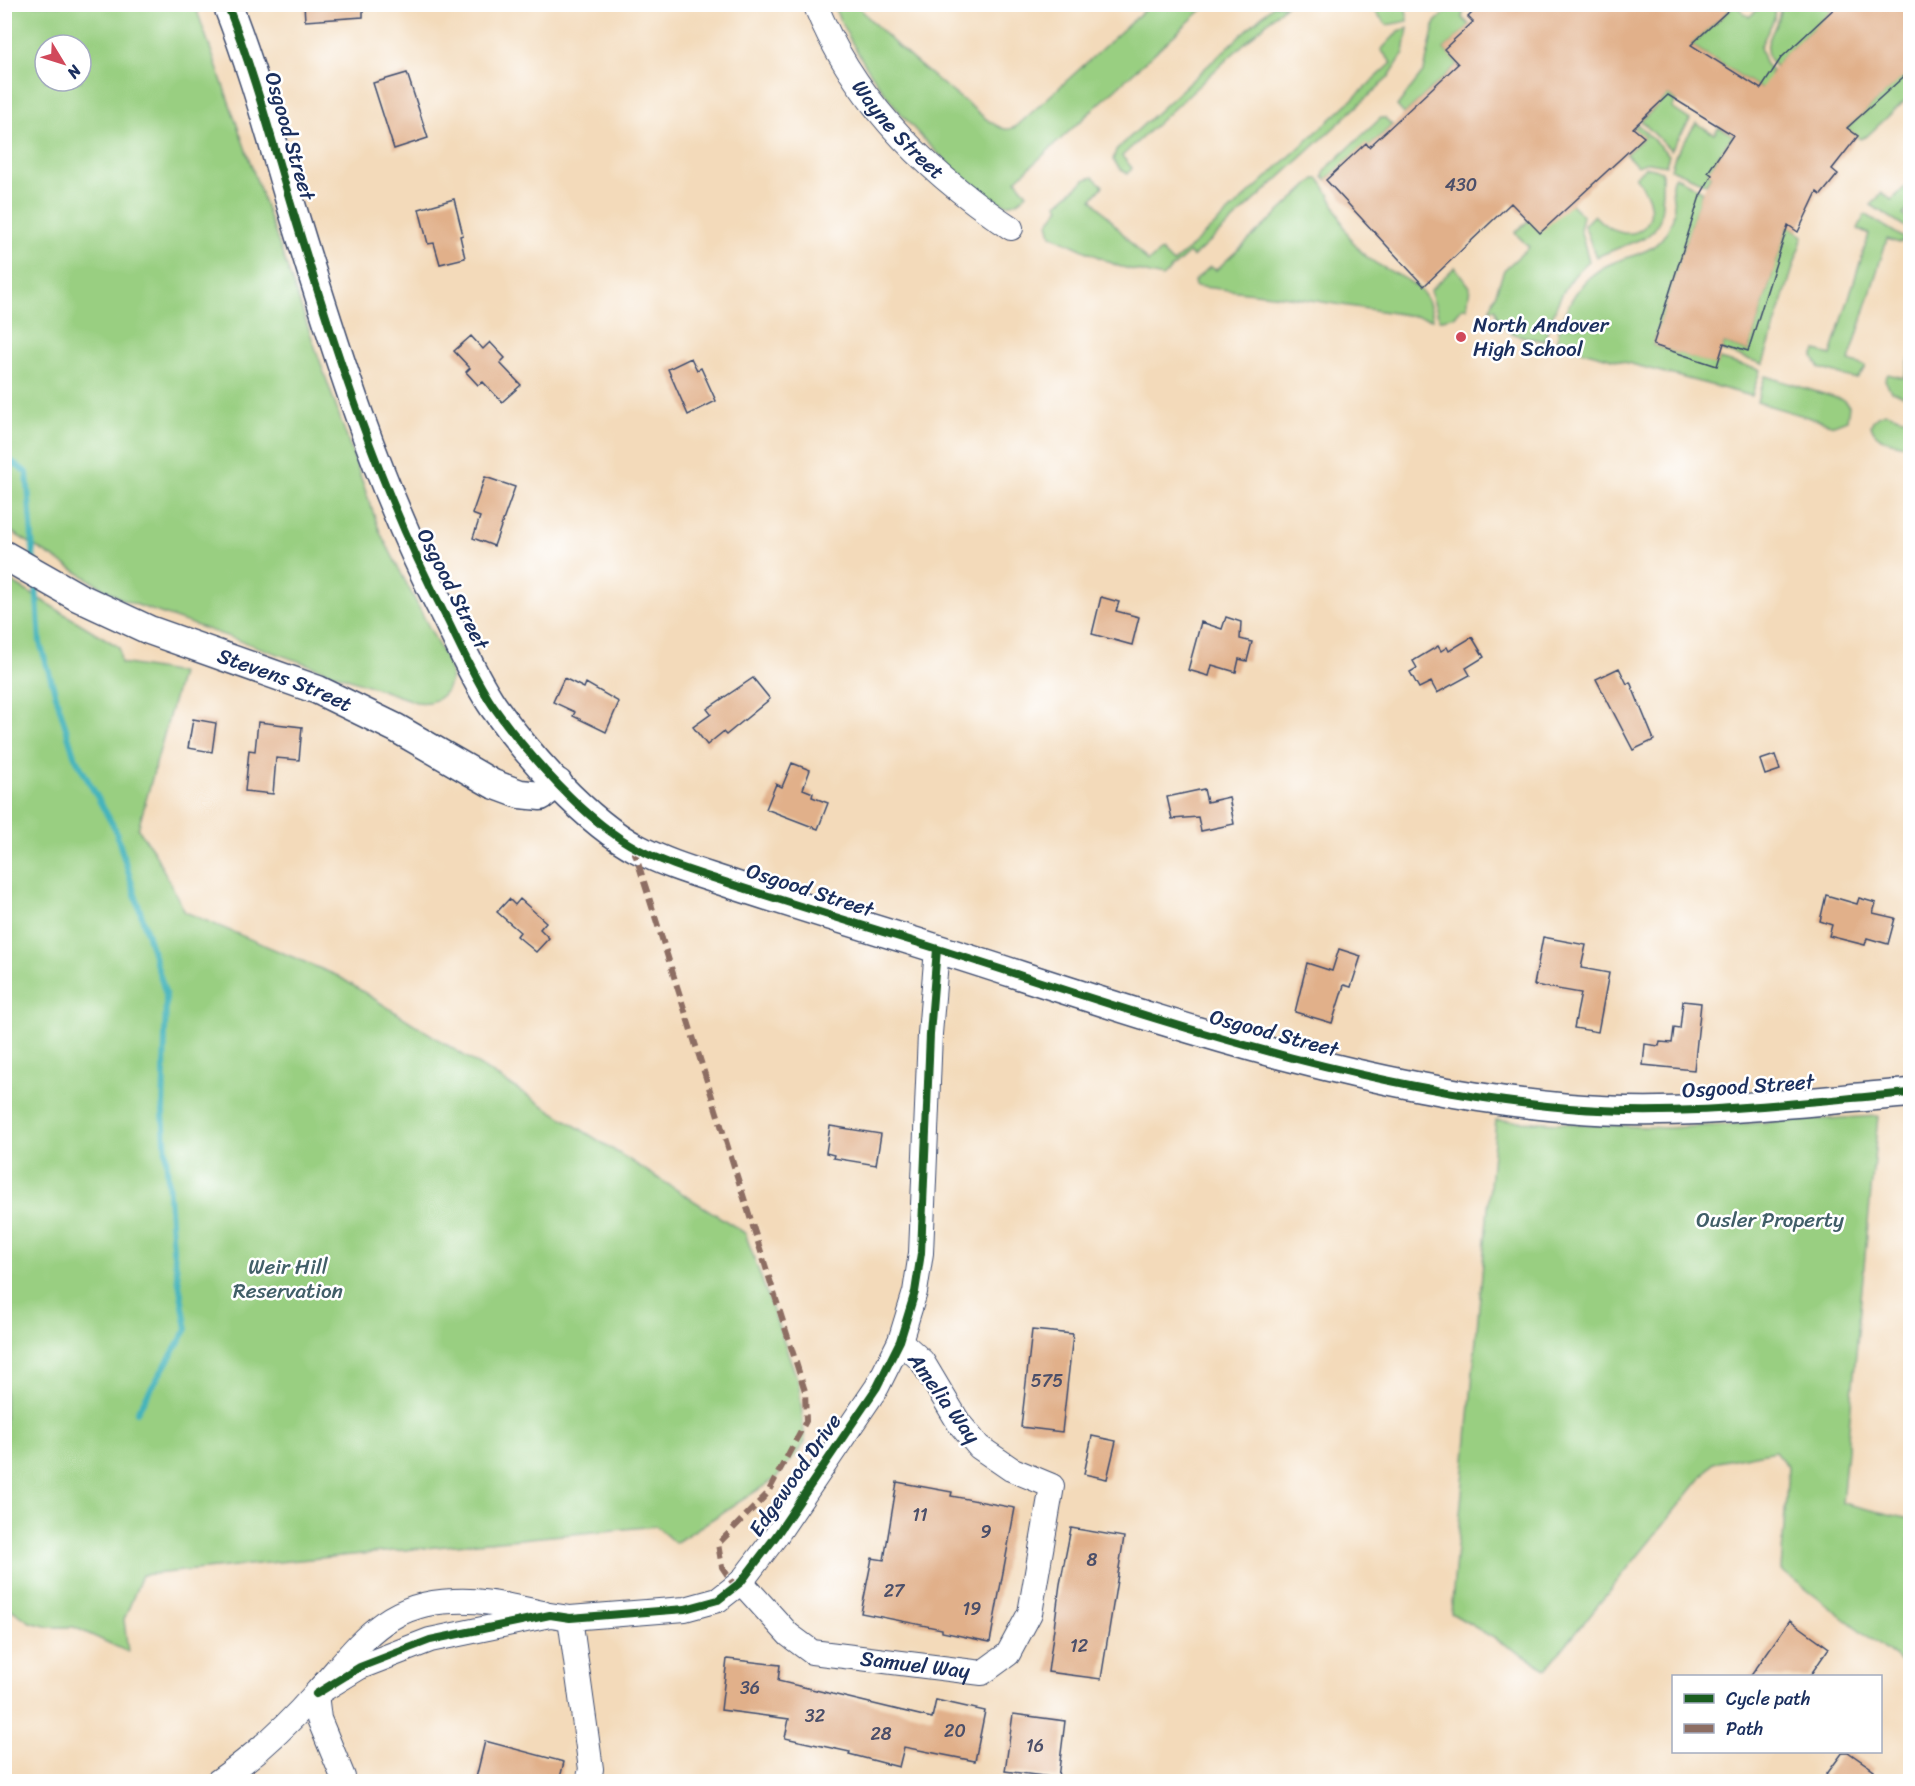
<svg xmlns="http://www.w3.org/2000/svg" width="1915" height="1786" font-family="Sriracha,sans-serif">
<rect width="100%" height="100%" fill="#fff"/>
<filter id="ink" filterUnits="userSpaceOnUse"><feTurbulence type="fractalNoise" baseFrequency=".0167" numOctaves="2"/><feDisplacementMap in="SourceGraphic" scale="12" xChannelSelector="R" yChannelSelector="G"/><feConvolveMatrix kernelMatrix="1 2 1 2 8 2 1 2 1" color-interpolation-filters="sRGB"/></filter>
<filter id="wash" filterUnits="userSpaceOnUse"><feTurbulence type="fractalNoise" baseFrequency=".008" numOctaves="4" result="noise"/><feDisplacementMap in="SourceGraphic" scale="24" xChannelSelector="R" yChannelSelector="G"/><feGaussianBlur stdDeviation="1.35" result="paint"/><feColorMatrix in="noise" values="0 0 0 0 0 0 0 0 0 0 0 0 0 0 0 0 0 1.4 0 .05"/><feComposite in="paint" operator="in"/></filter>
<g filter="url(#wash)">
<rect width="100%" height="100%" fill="#f3daba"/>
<path fill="#99cf81" stroke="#5a7f70" stroke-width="1.5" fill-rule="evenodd" d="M4,5H195L380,532L450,668C454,691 439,705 416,702L123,600L5,528ZM45,45H81V81H45Z
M833,5H857C889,42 927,73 967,103C978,112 991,125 1005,129C1010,130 1014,128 1018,125L1150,5H1207L1016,180L1027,194C1023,198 1017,203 1011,204C999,206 988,194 979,188C917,142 864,75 833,5Z
M1274,5H1286L1122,156L1132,168L1128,174L1121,170L1113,160L1116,150Z
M1369,5H1405L1408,21L1387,25Z
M1454,5H1465L1462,18L1470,25L1444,49L1458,64L1404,114L1397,106L1424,71L1435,22Z
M1735,5L1749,17L1763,5H1775L1774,19L1760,47L1765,63L1772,71L1770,74L1774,77L1761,89L1691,45Z
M1780,5H1828L1827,6L1832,11L1782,57L1776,67C1753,46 1782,29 1780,5Z
M1408,28L1404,53L1388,78L1193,257L1189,253L1162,277L1118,266L1051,235L1048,223L1060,208L1057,204L1086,179L1093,177L1103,186L1092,199L1148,262L1161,251L1173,263L1392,63L1381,50L1399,31Z
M1910,70V96L1867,136L1860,139L1847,128Z
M1668,95L1676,100L1672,108L1690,120L1671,150L1641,121Z
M1381,118H1385L1392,125L1369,147L1366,144L1326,180L1323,177L1325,170Z
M1696,123L1714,134L1719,127L1733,135L1708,172L1712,175L1706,184L1671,169L1675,156Z
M1637,124L1669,155L1666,165L1649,162L1637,166L1626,154L1644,137L1633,128Z
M1645,167L1662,171V206L1660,219L1654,230L1646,237L1596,257L1584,225L1594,215C1632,257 1674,219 1635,177Z
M1675,176L1702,191L1653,345L1717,365L1719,359L1760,370L1752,396L1556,344C1562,309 1580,275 1615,262C1632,255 1651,253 1663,237C1668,230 1673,220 1674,212C1675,201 1668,184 1675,176Z
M1315,179H1319C1337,200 1340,230 1360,251C1386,278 1428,274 1433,319L1297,298L1195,286L1194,281L1210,267L1216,270Z
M1910,182V207L1903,215L1910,223V230L1871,205L1882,193L1892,200Z
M1571,204L1583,216L1580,229L1589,261C1563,282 1554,310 1544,341C1521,336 1500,336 1495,309L1490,310L1504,270L1529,247L1515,233L1528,221Z
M1865,214L1907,240L1899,243L1887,239L1849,361L1865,366V369L1857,378H1852L1819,368L1813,357L1816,351L1831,355L1869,234L1858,229Z
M1788,225L1803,236L1763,364L1722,351L1724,343L1748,351Z
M1455,267L1470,287L1467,308L1463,307L1455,316L1440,320L1430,291Z
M1910,357V398L1891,391L1885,380L1888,374L1904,378Z
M1765,376L1843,400L1849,406L1847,420L1834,425L1757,402Z
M1886,413L1910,420V446C1896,443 1877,442 1871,426C1873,418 1877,415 1886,413Z
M5,578L119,647L121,663L181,673L138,829L153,850L185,912L338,976L745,1233L799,1384L805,1443L775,1479L675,1543L656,1526L142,1575L124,1620L128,1652L74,1627H49L30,1622L5,1605Z
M1878,1116L1842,1503L1910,1519V1673L1904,1664L1781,1570L1788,1467L1775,1451L1713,1463L1546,1669L1451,1613L1496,1120L1668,1128Z"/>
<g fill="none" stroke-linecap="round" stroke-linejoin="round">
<path stroke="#44b4bb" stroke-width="6" d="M4,456L27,473L34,564
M36,583L40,643L74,755L115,829L166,995L163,1113L173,1249L187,1329L137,1412"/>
</g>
<g id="blocks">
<path fill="#e1b08a" d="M304,4H363V17L305,21Z
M1481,4H1735L1691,45L1761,89L1781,58L1839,4H1911V70L1847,128L1858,136L1832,169L1838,174L1821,195L1817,192L1798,232L1788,225L1748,351L1724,343L1717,366L1653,345L1700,196L1712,175L1708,172L1733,135L1668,95L1633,128L1644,137L1540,233L1511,203L1424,286L1326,180L1366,143L1369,147L1458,64L1444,49L1473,22L1468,17Z
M407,73L428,138L394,149L373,83Z
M454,199L463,235L460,236L465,258L440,264L434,243L428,244L419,209Z
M471,336L483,349L490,342L505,358L500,363L521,385L502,402L483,382L478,385L466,372L470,368L454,351Z
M691,358L697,370L701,368L716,401L688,415L668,369Z
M485,477L515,487L494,546L473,538L480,517L472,514Z
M1101,597L1119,602L1116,611L1139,617L1132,645L1092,634Z
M1226,617L1241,622L1240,639L1252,642L1247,661L1239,659L1236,672L1212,665L1209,676L1188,670L1201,622L1222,629Z
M1472,637L1484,657L1466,668L1470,675L1437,693L1431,682L1419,688L1410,672L1417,668L1413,661L1438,646L1441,651L1447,647L1449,651Z
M1619,668L1627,684L1630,682L1654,740L1633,750L1596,679Z
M564,678L584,688L586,683L619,702L606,732L573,716L575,712L553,702Z
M753,678L770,699L726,735L723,732L707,745L693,727L711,714L707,709Z
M193,719L216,723L212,752L188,748Z
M258,722L302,727L299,760L276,758L273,794L245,791L249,750L255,751Z
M1775,755L1780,770L1765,775L1760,760Z
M792,763L810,770L803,789L813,793L812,797L828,803L818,829L766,809L776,784L782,787Z
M1204,789L1207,802L1229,797L1234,824L1201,831L1198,817L1172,819L1167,797Z
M1826,895L1857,904L1859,898L1876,903L1873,913L1895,918L1888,944L1867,938L1865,945L1829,936L1832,925L1820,921Z
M509,899L515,905L520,899L546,922L540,929L549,938L536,952L517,936L520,932L497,912Z
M1543,937L1586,945L1581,968L1609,973L1598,1032L1574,1028L1581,993L1534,985Z
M1339,949L1361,956L1351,987L1344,985L1332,1023L1295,1012L1307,963L1332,971Z
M1683,1001L1701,1003L1694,1070L1643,1065L1645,1044L1659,1046L1660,1042L1672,1043L1674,1028L1680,1029Z
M830,1126L881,1134L876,1165L833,1158L834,1155L826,1153Z
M1032,1330L1073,1334L1062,1432L1021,1427Z
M1092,1436L1116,1441L1107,1479L1084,1474Z
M897,1482L952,1492L951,1496L1015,1508L990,1642L942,1632V1629L861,1613L872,1558L884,1560Z
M1071,1528L1124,1537L1101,1679L1048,1672L1060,1584Z
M1790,1620L1829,1648L1809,1677H1750Z
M727,1659L780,1665L778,1681L932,1718L936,1700L985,1711L975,1761L904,1747L899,1767L849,1754L850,1752L785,1738L789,1719L721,1710Z
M1013,1714L1065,1721L1058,1778L1005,1771Z
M485,1741L564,1762L559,1782H475Z
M1843,1752H1848L1874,1770L1865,1782H1821Z"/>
</g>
</g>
<g filter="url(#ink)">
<use href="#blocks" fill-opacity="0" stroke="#3b496c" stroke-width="1.5"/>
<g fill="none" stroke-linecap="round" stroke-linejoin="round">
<defs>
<g id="minor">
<path id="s1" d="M815,4C854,101 926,172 1011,228"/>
<path id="s2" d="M741,1582L789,1635L812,1652L982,1673L1008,1654L1030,1613L1052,1486L1011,1469L979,1447L959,1423L922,1361L900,1341"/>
<path d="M570,1618L591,1769L588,1782"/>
<path d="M316,1694L360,1667L430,1640L550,1615L570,1618L685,1609L718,1600L741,1582L776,1536L877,1387L900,1341L915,1292L921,1253L930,1034L937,949"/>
<path d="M316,1694L319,1719L343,1777V1782"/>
<path d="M217,1782C253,1757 286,1727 315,1694C357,1648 382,1603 453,1601C484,1599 513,1607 543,1613"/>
</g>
<g id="tertiary">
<path d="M227,4C254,72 272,141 293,211C335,349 378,487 445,615C460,645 474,678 493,706C527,754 586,822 638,849C668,865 702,874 734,885C795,905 857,924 919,943C1132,1010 1345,1089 1569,1108C1682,1118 1798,1102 1910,1093"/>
<path id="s3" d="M4,555L78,597L149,630L318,690L396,728L493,784L520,794L541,796L558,783"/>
</g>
</defs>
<use href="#minor" stroke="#3b496c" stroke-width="26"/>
<use href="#tertiary" stroke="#3b496c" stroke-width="31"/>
<use href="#minor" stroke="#fff" stroke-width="24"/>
<use href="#tertiary" stroke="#fff" stroke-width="28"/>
<path stroke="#8d6e63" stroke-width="6" stroke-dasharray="12 6" stroke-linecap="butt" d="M633,847L805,1391L806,1421L767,1494L718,1544L722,1567L735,1586"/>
<defs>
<path id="cycleway" d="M227,4C254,72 272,141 293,211C335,349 378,487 445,615C460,645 474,678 493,706C527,754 586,822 638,849C668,865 702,874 734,885C795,905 857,924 919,943C1132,1010 1345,1089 1569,1108C1682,1118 1798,1102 1910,1093
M316,1694L360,1667L430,1640L550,1615L570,1618L685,1609L718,1600L741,1582L776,1536L877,1387L900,1341L915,1292L921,1253L930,1034L937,949"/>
</defs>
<use href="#cycleway" stroke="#fff" stroke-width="11"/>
<use href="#cycleway" stroke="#1b5e20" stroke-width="8"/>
</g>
</g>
<circle fill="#d1495b" stroke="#fff" stroke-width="2" cx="1461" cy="337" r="6"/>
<g text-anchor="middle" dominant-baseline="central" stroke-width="5" stroke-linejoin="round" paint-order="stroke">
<g font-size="18" fill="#4c4f69">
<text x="1461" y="185">430</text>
<text x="1047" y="1381">575</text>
<text x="920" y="1515">11</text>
<text x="986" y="1532">9</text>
<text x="1092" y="1560">8</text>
<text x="894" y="1591">27</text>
<text x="972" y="1609">19</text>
<text x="1079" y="1646">12</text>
<text x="750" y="1688">36</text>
<text x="815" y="1716">32</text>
<text x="955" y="1731">20</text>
<text x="881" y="1734">28</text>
<text x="1035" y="1746">16</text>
</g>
<g font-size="21" fill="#1b2f5e" stroke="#fff">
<text stroke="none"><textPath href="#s1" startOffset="152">Wayne Street</textPath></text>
<text transform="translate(290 136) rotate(74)">Osgood Street</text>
<text transform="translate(453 589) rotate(63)">Osgood Street</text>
<text stroke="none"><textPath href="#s3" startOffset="308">Stevens Street</textPath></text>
<text transform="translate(810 890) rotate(18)">Osgood Street</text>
<text transform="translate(1274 1033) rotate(15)">Osgood Street</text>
<text transform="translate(1748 1086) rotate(-4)">Osgood Street</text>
<text transform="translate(944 1398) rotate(54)">Amelia Way</text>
<text transform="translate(795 1475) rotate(-55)">Edgewood Drive</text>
<text stroke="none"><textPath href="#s2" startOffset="204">Samuel Way</textPath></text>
</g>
<g font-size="21" fill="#1b2f5e" stroke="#fff" text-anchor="start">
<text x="1473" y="325">North Andover<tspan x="1473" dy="24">High School</tspan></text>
</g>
<g font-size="21" fill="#415f68" stroke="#fff">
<text x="1770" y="1220">Ousler Property</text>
<text x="288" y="1267">Weir Hill<tspan x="288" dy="24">Reservation</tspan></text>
</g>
</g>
<rect width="1915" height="1786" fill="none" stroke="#fff" stroke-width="24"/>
<rect x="1672" y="1675" width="210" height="78" fill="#ffffff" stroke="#a4acbf" stroke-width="1.5"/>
<rect x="1684" y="1694" width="30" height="9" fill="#1b5e20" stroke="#a4acbf" stroke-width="1.5"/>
<text x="1726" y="1705" font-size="18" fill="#1b2f5e">Cycle path</text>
<rect x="1684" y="1724" width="30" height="9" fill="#8d6e63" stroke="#a4acbf" stroke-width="1.5"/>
<text x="1726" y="1735" font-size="18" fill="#1b2f5e">Path</text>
<g transform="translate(63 63) rotate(128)"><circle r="28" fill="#ffffff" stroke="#a4acbf" stroke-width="1.5"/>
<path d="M0-4.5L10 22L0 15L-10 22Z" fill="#d1495b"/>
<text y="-9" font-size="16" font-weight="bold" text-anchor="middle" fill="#1b2f5e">N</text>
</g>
</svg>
